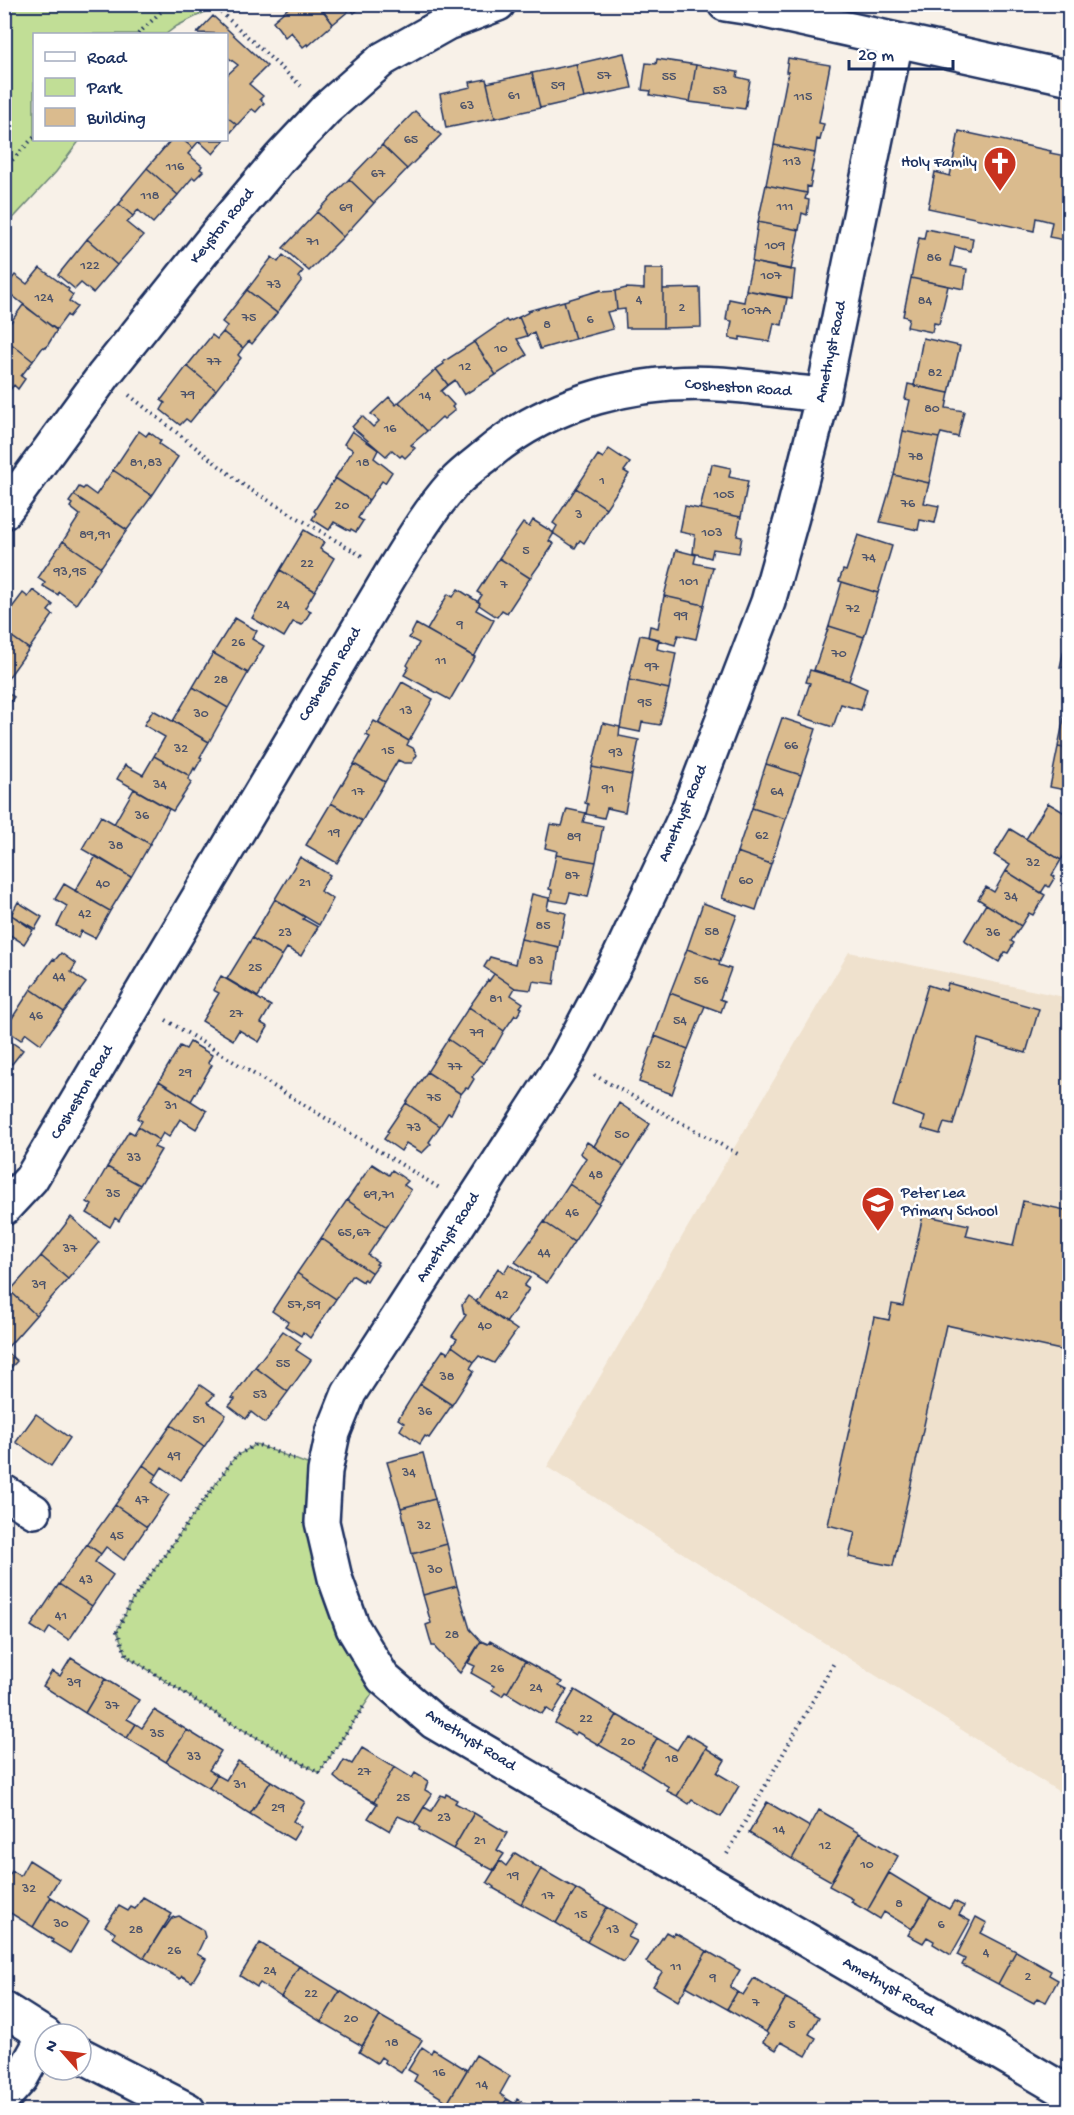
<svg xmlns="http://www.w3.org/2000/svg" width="1074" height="2115" font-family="'Gochi Hand',sans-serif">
<rect width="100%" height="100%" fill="#f8f1e8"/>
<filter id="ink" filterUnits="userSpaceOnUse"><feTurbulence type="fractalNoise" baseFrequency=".0167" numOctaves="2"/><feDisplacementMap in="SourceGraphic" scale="12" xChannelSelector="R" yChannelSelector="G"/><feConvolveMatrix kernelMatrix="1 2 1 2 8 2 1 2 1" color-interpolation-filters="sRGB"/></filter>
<g filter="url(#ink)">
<path fill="#efe1cd" d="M849,952L1069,998V1798L547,1467Z"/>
<path fill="#c1de96" stroke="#6e867a" stroke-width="1.5" d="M5,4L219,5L177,26L166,34H34V140H80L56,172L5,227Z
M256,1444L325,1471L322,1522L383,1678L319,1773L224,1719L127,1656L117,1631L131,1602L235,1457Z"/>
<path fill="#dabb8e" stroke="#1b2f5e" stroke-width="1.5" d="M293,4H318L333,24L308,46L307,44L303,47L291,32L285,37L273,21Z
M318,4H362L363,6L354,13L351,9L333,24Z
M213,16L267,66L249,84L263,96L260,99L264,103L256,112L252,109L237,125L226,116V76L238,65L226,56V34L197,33Z
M624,53L632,88L584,98L576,64Z
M788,58L830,65L819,123L824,124L820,140L817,139L815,153L774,145L788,72H786Z
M657,59L696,65L690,102L650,95L651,91L642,90L646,63L656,64Z
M576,64L584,98L540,108L532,73Z
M696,65L738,72L737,77L750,80L745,109L690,102Z
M532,73L540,108L495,118L487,83Z
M486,79L495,118L446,128L440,94L471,87L470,82Z
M415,111L441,135L407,169L382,145Z
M226,116L237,125L226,138Z
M959,131L1051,151L1050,153L1065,156L1068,145H1070V247L1064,246L1065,240L1049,237L1052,222L1036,218L1034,231L928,208L935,172L950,176Z
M171,140H183L193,148L188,154L202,166L200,169L203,171L195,179L193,177L178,195L147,168Z
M183,140H225L213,154L199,141L193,148Z
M382,145L407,169L374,203L349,179Z
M774,145L815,153L811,172H813L810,187L807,186V193L766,185Z
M147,168L178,195L153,223L138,210L133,216L119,204L123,199L122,198Z
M349,179L374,203L343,237L317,212Z
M766,185L807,193L805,199L809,200L807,215L802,213L799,230L758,222Z
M119,204L133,216L127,223L143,236L117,265L87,239Z
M317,212L343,237L309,271L283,248Z
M758,222L799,230L791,270L752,262Z
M926,229L973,238L971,251L955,247L951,266L967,269L964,289L911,278L919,238L924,239Z
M87,239L117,265L93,293L81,283L75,289L58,275Z
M283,255L303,271L298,277L302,280L277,313L247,290L272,257L278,262Z
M752,262L795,270L792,298L746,290Z
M40,268L69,289L68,291L73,295L69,301L77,307L69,317L67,315L56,330L4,289L15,275L27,284Z
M644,269H663V328H626L625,309L617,310L615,291L626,288L644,289Z
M911,278L948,286L939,324L934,323L932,332L907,327L909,318L903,316Z
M700,288L701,327L663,328V289Z
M247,290L277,313L252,344L249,341L243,348L223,332L227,326L222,322Z
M601,290L602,292L615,291L617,310L607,312L613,329L575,339L564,301Z
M746,290L787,298L782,325L774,323L770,342L740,337V340L729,338L732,321L726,320L729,299L744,302Z
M564,301L575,339L540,349L534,333L527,336L519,317L529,312L528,311Z
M23,305L57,330L46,348L43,347L33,361L4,338V317L11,322Z
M519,317L527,336L517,339L527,355L496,375L474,342L506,320L508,322Z
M223,332L243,348L238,355L241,358L216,390L187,366L212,335L217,339Z
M4,338L33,361L21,376L25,379L18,389L14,385L8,392L4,389Z
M923,338L960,346L949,393L914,386Z
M474,342L496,375L464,395L455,380L448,385L436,369L444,364L443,362Z
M187,366L216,390L190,422L186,419L180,425L161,410L165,403L161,400Z
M436,369L448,385L441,391L454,405L452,407L455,410L444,419L442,417L427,431L399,402Z
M908,384L949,393L946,408L964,411L958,437L941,433L939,438L903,431L910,400L905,399Z
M389,397L396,405L399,402L427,431L411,445L415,448L405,458L402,455L400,457L392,450L386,456L352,427L362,416L373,427L379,421L371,414Z
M139,431L146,436L149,432L161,441L159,444L178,457L152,496L113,470Z
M352,431L378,450L374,458L392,472L385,483L382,481L369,500L335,478L353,450L344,444Z
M903,431L939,438L929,483L894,475Z
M609,449L630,463L624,471L629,474L606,508L576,488L598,455L603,458Z
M712,464L731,468L729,477L748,481L741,517L700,509L708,473L710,474Z
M113,470L152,496L127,530L74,495L79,487L83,489L85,487L96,495Z
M894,475L929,483L924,503L939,506L935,523L920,520L918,530L880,522Z
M335,478L369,500L358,518L363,521L356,532L351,529L350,531L334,522L329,530L312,519L316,513L314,511Z
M576,488L606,508L584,543L580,540L575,548L553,533L557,526L553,523Z
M74,495L127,530L101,567L63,541L80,515L70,507L72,504L69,502Z
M685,506L741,517L737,536L742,537L739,553L713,549L711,558L693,553L695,535L680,532Z
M533,520L554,533L549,541L554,544L530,578L499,558L523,523L529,527Z
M304,530L324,542L320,549L334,558L315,591L280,570Z
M858,535L892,546L878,593L839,581L843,570L846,571Z
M63,541L101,567L76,604L59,592L58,595L43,586L45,583L38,578Z
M676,550L696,555L694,563L713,567L704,605L664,596Z
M499,558L530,578L507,613L502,610L497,617L479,605L480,603L478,601L482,595L477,592Z
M280,570L315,591L305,608L311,611L302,625L293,622L284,637L252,618Z
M842,582L878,593L864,637L829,626Z
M458,589L480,603L476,610L494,620L474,657L427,630L448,594L453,597Z
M33,590L53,605L48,611L53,615L29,649L4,631V618L23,593L28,597Z
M664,596L704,605L696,639L678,635L675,645L648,637L650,626L658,628Z
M235,618L257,631L252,639L264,646L248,673L213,653Z
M416,624L475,657L450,700L404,675L409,667L407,665L419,643L409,638Z
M829,626L864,637L849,681L814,670Z
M4,631L29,649L6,681L4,680Z
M640,635L659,639L657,649L676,653L669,689L629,680Z
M1064,650L1070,651V668L1060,667Z
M213,653L248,673L228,708L193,687Z
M810,670L849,681L867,689L861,710L841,704L833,727L799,716L810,683L806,682Z
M629,680L669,689L660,725L642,722L640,732L620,728Z
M402,682L433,699L409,741L378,723Z
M193,687L228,708L209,742L173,721Z
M4,690L14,697L4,710Z
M1066,708L1070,709V749L1058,747Z
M153,710L209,742L200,757L202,758L195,770L194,768L190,776L154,756L165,737L144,725Z
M782,718L816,729L801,775L766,764Z
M374,721L409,741L407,745L413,748L417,755L412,763H404L398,760L385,782L354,764L370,737L366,735Z
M603,723L620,727L619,736L639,740L632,775L592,767Z
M1058,747L1070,749V791L1050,787Z
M154,756L190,776L188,779L192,782L173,811L117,779L125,765L143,775Z
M354,764L385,782L362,821L331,803Z
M766,764L801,775L786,819L752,808Z
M592,767L632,775L625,812L607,808L604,818L586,814L588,804L585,803Z
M134,789L169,809L150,844L114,824Z
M331,803L362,821L337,863L306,845Z
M1048,803L1070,816V847L1061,860L1026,839Z
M752,808L786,819L771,864L737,852Z
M567,809L586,813L583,822L603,826L596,862L556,855L557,851L545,848L550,824L562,826Z
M101,816L150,844L131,877L82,849Z
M1010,829L1061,860L1052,875L1055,877L1049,887L1046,885L1041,893L1006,871L1010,865L994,855Z
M737,852L771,864L756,910L722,898Z
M556,855L596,862L588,897L570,893L567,903L550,900L552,890L549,889Z
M96,856L131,877L110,911L75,891Z
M300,857L330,875L320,891L333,899L319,925L275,899Z
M1006,871L1045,895L1033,915L1029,913L1021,926L978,899L986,887L994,892Z
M64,884L110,911L95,938L81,931L78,938L57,926L67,906L55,899Z
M532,894L549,898L547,909L566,913L559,947L521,939Z
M275,899L305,917L303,919L318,927L301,956L287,948L282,956L252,938Z
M18,902L42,917L35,929L11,915Z
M703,903L737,915L720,961L687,949Z
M986,904L1021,926L1011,941L1014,943L1008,953L1005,952L999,962L964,941Z
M10,914L33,930L24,944L4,931V922Z
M252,938L282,956L258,997L227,979Z
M521,939L559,947L554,984L533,981L531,990L515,988L484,967L490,957L515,964Z
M687,949L720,961L719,965L731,969L720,999L725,1001L721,1012L670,993Z
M61,953L76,964L71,972L86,983L64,1012L31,989L53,959L55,960Z
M494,974L515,988L511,995L523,1003L520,1007L522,1008L517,1016L515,1015L504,1031L469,1007L488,980L489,981Z
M221,976L271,1006L261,1023L268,1027L259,1042L239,1030L233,1040L202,1021L219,993L213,990Z
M948,983L1039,1009L1026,1053L978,1039L953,1125L944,1123L940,1134L922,1129L925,1117L893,1106L928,985L946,991Z
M31,989L64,1012L41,1044L26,1033L21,1040L5,1029Z
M670,993L705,1006L688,1049L655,1036Z
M469,1007L504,1031L494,1049L493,1048L483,1063L448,1039Z
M655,1036L688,1049L672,1094L639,1082Z
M4,1037L23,1050L12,1064L7,1061L4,1064Z
M448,1039L483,1063L472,1077L474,1079L468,1089L466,1088L461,1094L427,1072Z
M190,1042L212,1055L208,1063L212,1065L191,1101L159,1081L180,1046L186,1049Z
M427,1072L461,1094L451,1114L448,1113L440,1126L406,1103Z
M159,1081L207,1111L196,1129L180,1119L169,1137L163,1133L159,1140L138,1127L142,1121L137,1118Z
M406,1103L440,1126L429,1142L431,1144L422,1153L406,1143L401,1151L384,1139L389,1132L387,1131Z
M619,1103L650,1124L624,1166L594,1146Z
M138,1127L159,1140L154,1147L161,1150L140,1185L107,1167L129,1131L134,1134Z
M587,1142L624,1166L599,1204L569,1184L586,1158L580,1153Z
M372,1164L389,1175L392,1170L408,1181L404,1185L411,1190L387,1227L347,1200Z
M107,1167L140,1185L119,1221L115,1218L110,1227L87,1213L92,1205L87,1202Z
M569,1184L599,1204L574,1242L544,1222Z
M347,1200L387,1227L368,1255L378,1262L376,1264L378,1265L372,1273L321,1238Z
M1023,1201L1070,1211V1352L946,1325L893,1566L849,1557L855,1532L828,1525L874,1317L889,1320L892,1304L903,1306L923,1215L969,1225L966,1236L1013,1246Z
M71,1217L99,1242L68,1279L41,1256Z
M544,1222L574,1242L547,1283L515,1262Z
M321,1238L372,1273L367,1281L364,1279L363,1282L352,1275L336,1299L297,1273Z
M41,1256L68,1279L36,1315L10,1291Z
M509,1264L530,1278L524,1286L529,1289L506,1323L476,1302L498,1268L504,1273Z
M297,1273L336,1299L310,1338L303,1332L301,1336L285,1326L288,1322L272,1311Z
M10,1291L36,1315L6,1349L4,1348V1298Z
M468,1296L517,1330L494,1363L479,1356L474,1362L452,1346L457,1339L452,1336L466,1315L464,1314L462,1305Z
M283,1331L301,1343L296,1350L311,1360L288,1392L255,1367Z
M452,1346L474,1362L470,1368L474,1371L452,1405L420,1384L443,1350L448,1353Z
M4,1348L6,1349L5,1351L17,1361L4,1375Z
M255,1367L288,1392L265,1423L251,1412L246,1419L229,1406L235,1399L232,1398Z
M420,1384L452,1405L429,1438L425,1436L420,1444L400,1430L404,1423L398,1419Z
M200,1385L214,1395L208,1402L226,1415L204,1447L171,1425Z
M36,1414L70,1438L51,1466L16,1442Z
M171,1425L204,1447L181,1480L162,1467L157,1475L143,1465Z
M423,1453L435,1499L401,1508L387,1462Z
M143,1465L157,1475L152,1482L169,1495L147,1527L115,1505Z
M435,1499L447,1544L412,1554L401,1508Z
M115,1505L147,1527L124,1560L106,1547L101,1554L87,1544Z
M87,1544L101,1554L95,1562L113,1575L92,1606L59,1584Z
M447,1544L457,1586L423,1595L412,1554Z
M59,1584L92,1606L69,1640L50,1627L45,1635L31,1626Z
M457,1586L470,1629L481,1641L460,1673L436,1649L435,1646H432L426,1625L431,1623L423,1595Z
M481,1641L488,1644L490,1641L525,1661L507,1693L505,1692L502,1696L492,1690L494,1686L471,1673L475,1666L468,1663Z
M71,1658L105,1679L85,1713L43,1686L52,1671L60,1676Z
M525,1661L562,1682L559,1686L567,1690L553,1713L546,1708L542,1714L507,1693Z
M105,1679L139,1700L127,1719L136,1724L127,1738L85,1713Z
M575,1690L617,1715L599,1745L577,1732L575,1735L555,1723Z
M154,1710L187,1730L166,1762L127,1738L136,1724L142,1728Z
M617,1715L657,1738L640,1769L599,1745Z
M187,1730L221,1751L209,1770L217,1775L209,1788L166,1762Z
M687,1734L707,1746L677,1796L667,1791L669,1787L640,1769L657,1738L677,1750Z
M362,1748L394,1767L374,1802L341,1783L334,1777L344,1760L352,1764Z
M706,1748L725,1760L717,1773L739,1786L721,1817L692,1800L689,1804L677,1796Z
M238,1761L271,1781L250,1814L209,1788L217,1775L226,1780Z
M394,1767L412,1778L415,1773L428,1781L425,1790L432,1794L414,1823L398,1816L390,1831L368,1818L377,1804L374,1802Z
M271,1781L305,1802L293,1821L301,1827L293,1840L250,1814Z
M446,1794L457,1800L455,1803L474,1813L453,1849L419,1830L420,1827L414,1823L424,1807L431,1811L441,1795L445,1797Z
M767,1802L810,1827L792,1859L749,1833Z
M819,1810L859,1833L831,1881L792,1859Z
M474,1813L507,1833L497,1850L504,1854L493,1870L453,1849Z
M859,1833L898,1856L867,1911L851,1902L853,1899L829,1886Z
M515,1853L541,1869L521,1904L493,1888L494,1887L487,1882L500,1861L506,1866Z
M29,1860L59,1879L49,1895L51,1897L33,1927L4,1909V1883L12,1871L20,1876Z
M541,1869L576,1889L556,1923L521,1904Z
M889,1873L930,1898L912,1929L884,1912L880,1919L867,1911Z
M576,1889L607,1907L587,1942L556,1923Z
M51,1897L89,1921L70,1953L52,1942L53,1940L33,1927Z
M143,1897L172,1914L144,1958L112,1937L115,1933L105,1926L119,1906L128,1911L131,1907L135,1909Z
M930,1898L949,1909L954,1901L964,1906L959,1915L970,1921L951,1955L933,1944L934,1941L927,1937L923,1943L908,1935Z
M607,1907L637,1924L628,1937L637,1941L624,1962L587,1942Z
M179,1916L203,1930L205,1937L197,1954L206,1959L192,1982L182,1976L180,1979L144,1958L163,1927L165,1928L172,1918Z
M976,1917L987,1923L981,1933L1016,1951L998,1984L962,1965L965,1959L957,1955Z
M666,1932L673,1936L675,1933L707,1951L678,2001L653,1986L662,1972L646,1962Z
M260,1943L299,1966L281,1997L260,1983L257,1987L240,1976Z
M707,1951L740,1970L730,1987L737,1992L727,2009L686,1986Z
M1016,1951L1051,1971L1049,1975L1058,1980L1046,2002L1037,1998L1034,2003L998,1984Z
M299,1966L340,1991L321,2022L281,1997Z
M754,1978L786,1998L766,2032L727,2009L737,1992L743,1995Z
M340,1991L380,2016L362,2046L321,2022Z
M786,1998L819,2017L809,2034L816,2038L806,2056L781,2042L776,2050L763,2042L768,2034L766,2032Z
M380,2016L422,2040L401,2073L384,2062L385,2060L381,2057L377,2063L359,2052Z
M422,2047L431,2053L433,2049L467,2070L448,2102L414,2081L417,2075L408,2070Z
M476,2055L510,2076L500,2094L507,2099L499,2110H463L448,2102Z
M507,2099L515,2104L517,2099L535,2110H499Z"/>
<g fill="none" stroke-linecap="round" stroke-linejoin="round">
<defs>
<path id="street" d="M725,4L751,8L1070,78
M896,41L823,395L792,517L768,602L687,813L619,958L565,1060L349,1393L333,1433L325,1471L322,1522L335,1578L353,1628L383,1678L434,1722L1070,2094
M4,512L104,375L228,220L280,158L326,109L383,59L447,23L498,4
M4,1208L31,1179L391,574C410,543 429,511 453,484C463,473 477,463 488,454C551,401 637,379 719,384C753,386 788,392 823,395
M4,1492L34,1511
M4,2097L21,2078L45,2035"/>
<path id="secondary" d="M4,2009L45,2035
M81,2055L188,2110"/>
</defs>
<use href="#street" stroke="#1b2f5e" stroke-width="38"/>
<use href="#secondary" stroke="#1b2f5e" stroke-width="38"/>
<path stroke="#1b2f5e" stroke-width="4" stroke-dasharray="1.5 4.5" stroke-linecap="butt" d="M212,4L301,86
M138,34L169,4
M4,169L34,137
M129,395L246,487L362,556
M166,1020L441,1189
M594,1075L738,1154
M294,1459L256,1444L235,1457L131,1602L117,1631L127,1656L224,1719L319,1773L364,1706
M727,1854L835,1661"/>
<use href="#street" stroke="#fff" stroke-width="33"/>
<use href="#secondary" stroke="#fff" stroke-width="33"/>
</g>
</g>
<defs>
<symbol id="church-pin" viewBox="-11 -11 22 30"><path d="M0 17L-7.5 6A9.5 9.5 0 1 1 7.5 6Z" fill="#c8321e" stroke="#fff"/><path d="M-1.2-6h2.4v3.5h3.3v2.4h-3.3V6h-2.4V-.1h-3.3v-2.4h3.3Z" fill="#fff"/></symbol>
<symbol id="school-pin" viewBox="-11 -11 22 30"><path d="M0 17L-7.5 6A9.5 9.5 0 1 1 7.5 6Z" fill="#c8321e" stroke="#fff"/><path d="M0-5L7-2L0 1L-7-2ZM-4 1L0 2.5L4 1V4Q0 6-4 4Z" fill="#fff"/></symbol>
</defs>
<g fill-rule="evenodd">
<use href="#church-pin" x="981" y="144" width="38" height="52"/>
<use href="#school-pin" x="859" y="1184" width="38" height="52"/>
</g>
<g text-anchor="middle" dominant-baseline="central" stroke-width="5" stroke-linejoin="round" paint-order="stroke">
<g font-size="14" fill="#4b526a">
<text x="604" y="76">57</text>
<text x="669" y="77">55</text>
<text x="558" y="86">59</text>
<text x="720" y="91">53</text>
<text x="514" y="96">61</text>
<text x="803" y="97">115</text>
<text x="467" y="106">63</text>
<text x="411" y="140">65</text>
<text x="792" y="162">113</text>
<text x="175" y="167">116</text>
<text x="378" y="174">67</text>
<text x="150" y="196">118</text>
<text x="785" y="207">111</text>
<text x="346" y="208">69</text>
<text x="313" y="242">71</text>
<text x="775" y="246">109</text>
<text x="934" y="258">86</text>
<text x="90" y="266">122</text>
<text x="771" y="276">107</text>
<text x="274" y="285">73</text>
<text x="44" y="298">124</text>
<text x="639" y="300">4</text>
<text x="925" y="301">84</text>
<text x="682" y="308">2</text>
<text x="756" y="311">107A</text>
<text x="249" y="318">75</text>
<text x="590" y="320">6</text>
<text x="547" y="325">8</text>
<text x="501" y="349">10</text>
<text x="214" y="362">77</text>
<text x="465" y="367">12</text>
<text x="935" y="373">82</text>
<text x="188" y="395">79</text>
<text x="425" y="396">14</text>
<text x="932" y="409">80</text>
<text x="390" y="429">16</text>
<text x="916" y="457">78</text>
<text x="146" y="463">81,83</text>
<text x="363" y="463">18</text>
<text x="602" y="481">1</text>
<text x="724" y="495">105</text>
<text x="908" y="504">76</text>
<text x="342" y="506">20</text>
<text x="579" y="515">3</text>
<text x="712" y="533">103</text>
<text x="95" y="535">89,91</text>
<text x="526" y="551">5</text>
<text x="869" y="558">74</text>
<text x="307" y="564">22</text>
<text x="70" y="572">93,95</text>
<text x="689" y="582">101</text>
<text x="504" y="585">7</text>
<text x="283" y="605">24</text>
<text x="853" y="609">72</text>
<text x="681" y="616">99</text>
<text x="460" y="625">9</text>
<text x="238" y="643">26</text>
<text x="839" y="654">70</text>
<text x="441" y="661">11</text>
<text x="652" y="667">97</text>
<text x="221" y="680">28</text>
<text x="645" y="703">95</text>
<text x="406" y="711">13</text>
<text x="201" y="714">30</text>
<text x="791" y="746">66</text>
<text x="181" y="749">32</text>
<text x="388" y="751">15</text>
<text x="616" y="753">93</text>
<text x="160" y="785">34</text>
<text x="608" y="789">91</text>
<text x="358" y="792">17</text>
<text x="777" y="792">64</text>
<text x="142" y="816">36</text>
<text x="334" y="833">19</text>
<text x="762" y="836">62</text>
<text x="574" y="837">89</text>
<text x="116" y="846">38</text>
<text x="1033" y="863">32</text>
<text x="572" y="876">87</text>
<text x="746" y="881">60</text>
<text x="305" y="883">21</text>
<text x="103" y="884">40</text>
<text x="1011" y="897">34</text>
<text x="85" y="914">42</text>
<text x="543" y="926">85</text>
<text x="712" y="932">58</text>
<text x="285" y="933">23</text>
<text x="993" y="933">36</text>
<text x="536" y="961">83</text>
<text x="255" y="968">25</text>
<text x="59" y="977">44</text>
<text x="701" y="981">56</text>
<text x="496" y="999">81</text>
<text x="236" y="1014">27</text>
<text x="36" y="1016">46</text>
<text x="680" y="1021">54</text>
<text x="477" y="1033">79</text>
<text x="664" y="1065">52</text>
<text x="455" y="1067">77</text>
<text x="185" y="1073">29</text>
<text x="434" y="1098">75</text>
<text x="171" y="1106">31</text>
<text x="414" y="1128">73</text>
<text x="622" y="1135">50</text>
<text x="134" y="1158">33</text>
<text x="596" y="1175">48</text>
<text x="113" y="1194">35</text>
<text x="379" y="1195">69,71</text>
<text x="572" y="1213">46</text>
<text x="354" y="1233">65,67</text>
<text x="70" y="1249">37</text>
<text x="544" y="1253">44</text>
<text x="39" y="1285">39</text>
<text x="502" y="1295">42</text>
<text x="304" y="1305">57,59</text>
<text x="485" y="1326">40</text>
<text x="283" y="1364">55</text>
<text x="447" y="1377">38</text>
<text x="260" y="1395">53</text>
<text x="425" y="1412">36</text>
<text x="199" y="1420">51</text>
<text x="174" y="1456">49</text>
<text x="409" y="1473">34</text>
<text x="142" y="1500">47</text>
<text x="424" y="1526">32</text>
<text x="117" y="1536">45</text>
<text x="435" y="1570">30</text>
<text x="86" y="1580">43</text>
<text x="61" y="1616">41</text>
<text x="452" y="1635">28</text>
<text x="497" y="1669">26</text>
<text x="74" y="1683">39</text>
<text x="536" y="1688">24</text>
<text x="112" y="1706">37</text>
<text x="586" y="1719">22</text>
<text x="157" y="1734">35</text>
<text x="628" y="1742">20</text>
<text x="194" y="1757">33</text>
<text x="672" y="1759">18</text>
<text x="364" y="1772">27</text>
<text x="240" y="1785">31</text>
<text x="403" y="1798">25</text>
<text x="278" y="1808">29</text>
<text x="444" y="1818">23</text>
<text x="779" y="1830">14</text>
<text x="480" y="1841">21</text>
<text x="825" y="1846">12</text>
<text x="867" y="1865">10</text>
<text x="513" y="1876">19</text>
<text x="29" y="1889">32</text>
<text x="548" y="1896">17</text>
<text x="899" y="1904">8</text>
<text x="581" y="1915">15</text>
<text x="61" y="1924">30</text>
<text x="941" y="1925">6</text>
<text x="136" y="1930">28</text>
<text x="613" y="1930">13</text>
<text x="174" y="1951">26</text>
<text x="986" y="1953">4</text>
<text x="676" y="1967">11</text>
<text x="270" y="1971">24</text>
<text x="1028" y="1977">2</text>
<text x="713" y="1978">9</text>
<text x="311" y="1994">22</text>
<text x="756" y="2003">7</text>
<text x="351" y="2019">20</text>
<text x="792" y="2025">5</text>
<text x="392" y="2043">18</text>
<text x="439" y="2073">16</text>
<text x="482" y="2085">14</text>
</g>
<g font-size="16" fill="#1b2f5e" stroke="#fff" text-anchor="end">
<text x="977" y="163">Holy Family</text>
<text x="901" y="1194" text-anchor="start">Peter Lea<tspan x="901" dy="18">Primary School</tspan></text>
</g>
<g font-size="16" fill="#1b2f5e" stroke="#fff">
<text transform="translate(223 227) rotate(-51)">Keyston Road</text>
<text transform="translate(832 352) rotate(-78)">Amethyst Road</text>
<text transform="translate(738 389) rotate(4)">Cosheston Road</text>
<text transform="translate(331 675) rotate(-59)">Cosheston Road</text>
<text transform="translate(684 814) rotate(-67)">Amethyst Road</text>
<text transform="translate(83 1093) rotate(-59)">Cosheston Road</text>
<text transform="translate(449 1238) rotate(-57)">Amethyst Road</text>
<text transform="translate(470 1741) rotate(32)">Amethyst Road</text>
<text transform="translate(888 1988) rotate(30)">Amethyst Road</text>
</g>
</g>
<rect width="1074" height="2115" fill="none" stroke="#fff" stroke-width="24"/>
<rect x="12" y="12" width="1050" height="2091" fill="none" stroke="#1b2f5e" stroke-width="2" filter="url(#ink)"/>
<rect x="33" y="33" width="195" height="108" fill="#ffffff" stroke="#a4acbf" stroke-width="1.5"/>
<rect x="45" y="52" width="30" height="9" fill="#ffffff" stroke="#a4acbf" stroke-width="1.5"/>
<text x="87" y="63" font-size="18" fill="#1b2f5e">Road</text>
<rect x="45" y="78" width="30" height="18" fill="#c1de96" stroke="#a4acbf" stroke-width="1.5"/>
<text x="87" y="93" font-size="18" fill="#1b2f5e">Park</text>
<rect x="45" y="108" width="30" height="18" fill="#dabb8e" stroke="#a4acbf" stroke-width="1.5"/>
<text x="87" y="123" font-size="18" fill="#1b2f5e">Building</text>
<g transform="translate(63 2052) rotate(298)"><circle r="28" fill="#ffffff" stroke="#a4acbf" stroke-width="1.5"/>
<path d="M0-4.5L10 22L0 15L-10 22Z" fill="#c8321e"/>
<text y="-9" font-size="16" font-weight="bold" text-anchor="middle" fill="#1b2f5e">N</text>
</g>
<path d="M849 60v9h104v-9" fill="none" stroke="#1b2f5e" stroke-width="3"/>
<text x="858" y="60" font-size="18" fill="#1b2f5e" stroke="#ffffff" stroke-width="4.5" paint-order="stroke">20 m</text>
</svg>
